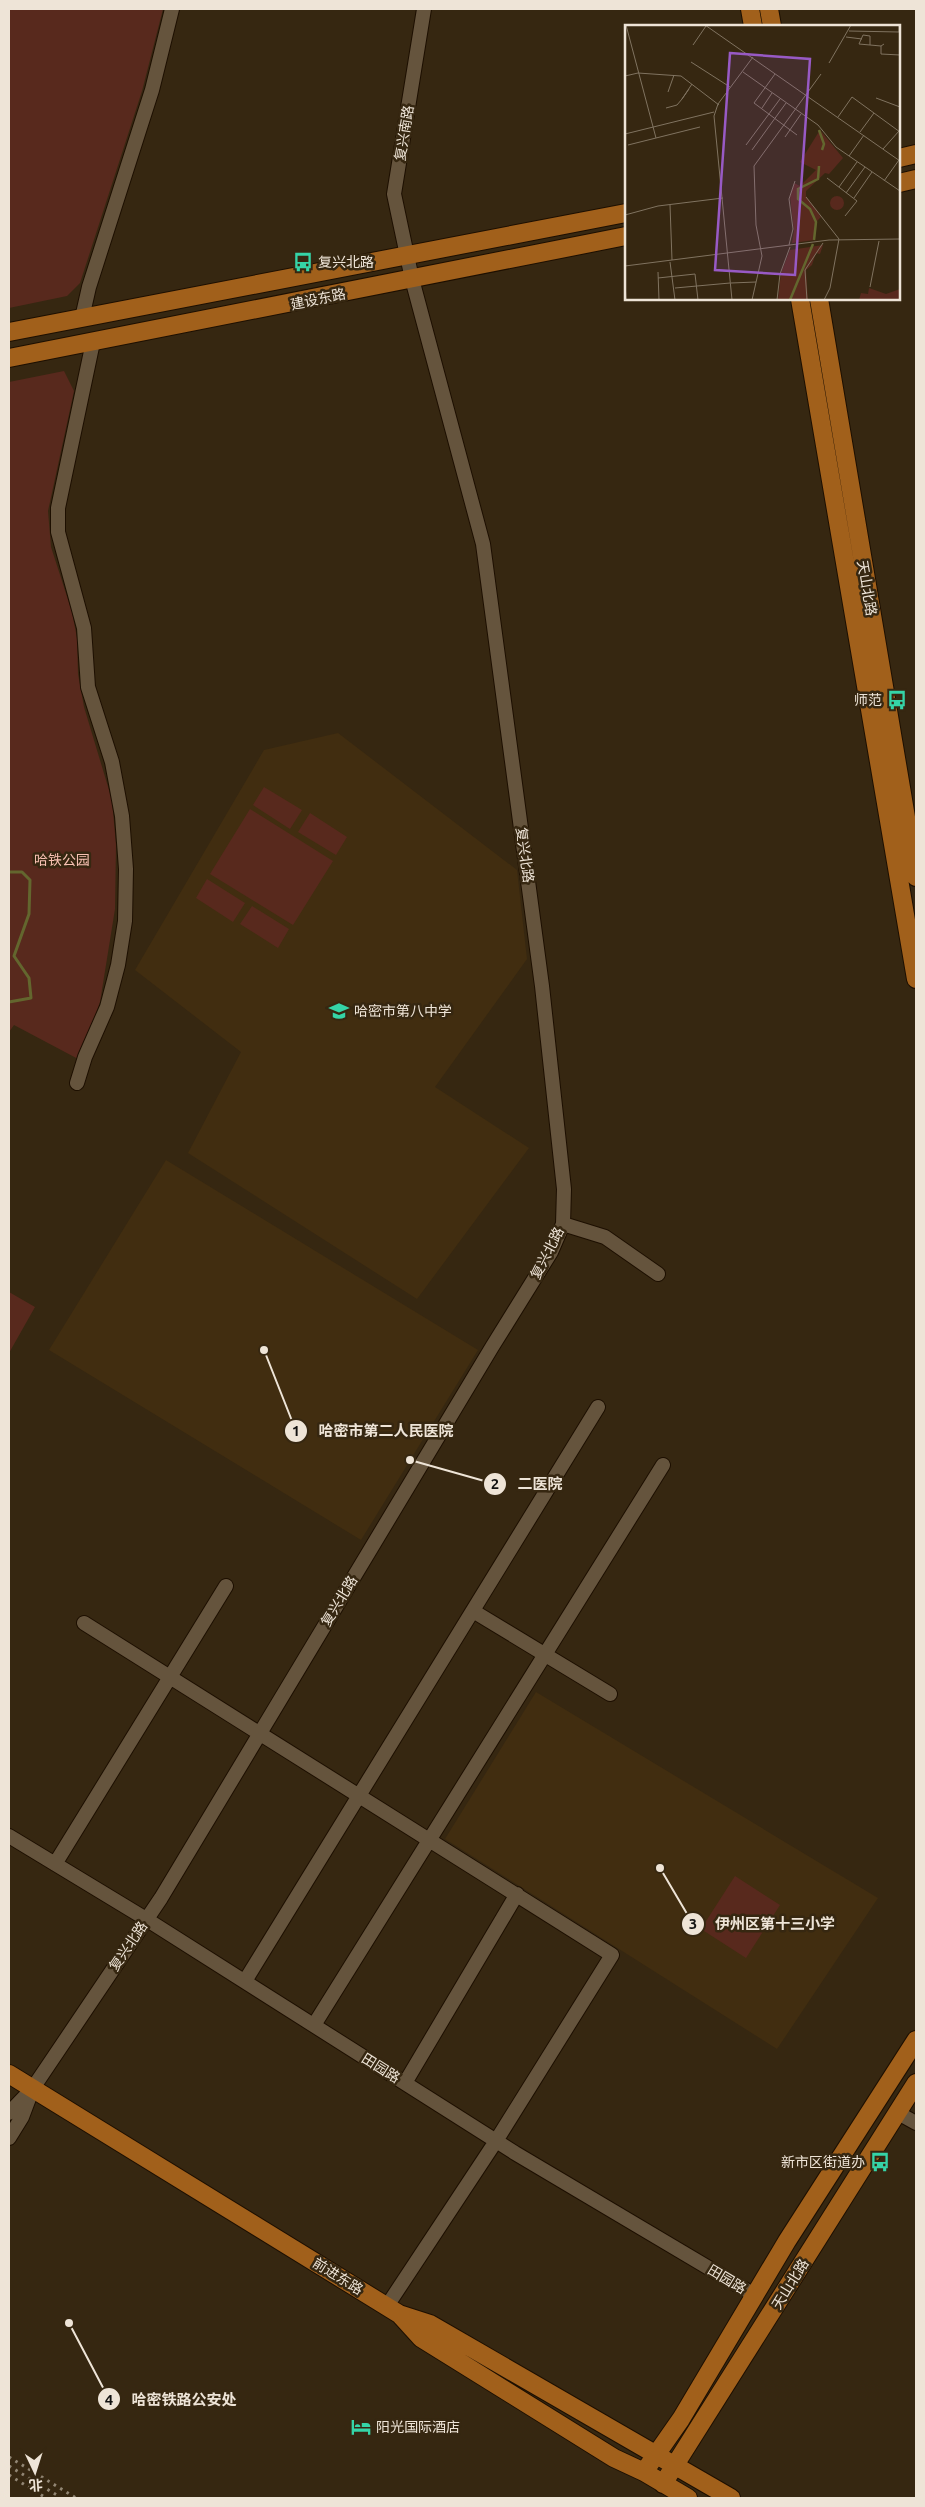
<svg xmlns="http://www.w3.org/2000/svg" width="925" height="2507" font-family="Ubuntu,'Noto Sans SC',sans-serif">
<rect width="100%" height="100%" fill="#362711"/>
<path fill="#412d10" d="M338,733L517,870L527,959L435,1087L529,1148L417,1299L188,1153L241,1052L135,970L264,750Z
M166,1160L478,1350L361,1540L49,1350Z
M536,1692L878,1898L777,2049L445,1839Z"/>
<path fill="#58291d" d="M9,9H163L142,91L80,283L67,296L9,308Z
M64,371L74,391L48,511L51,547L72,612L77,638L78,674L84,707L112,800L116,845L115,909L100,1002L80,1060L14,1025L9,1032V382Z
M264,787L302,810L290,829L253,805Z
M250,809L333,861L293,925L210,874Z
M310,813L347,837L336,855L298,832Z
M207,879L245,903L233,922L196,898Z
M252,906L289,929L278,948L240,924Z
M9,1292L35,1307L9,1353Z
M735,1876L780,1905L746,1958L701,1929Z"/>
<g fill="none" stroke-linecap="round" stroke-linejoin="round">
<path stroke="#63662e" stroke-width="3" d="M9,872H22L30,880L29,914L14,956L29,978L31,998L9,1002"/>
<defs>
<path id="minor" d="M82,318L89,287L152,90L172,9
M77,1083L85,1057L107,1007L118,965L125,921L126,869L122,816L112,762L88,687L84,628L58,532V508L93,342
M563,1224L605,1237L658,1274
M473,1611L610,1694
M84,1623L612,1955L496,2141L387,2306
M9,1836L146,1919L515,2153L756,2296
M55,1864L226,1586
M245,1981L598,1407
M314,2025L663,1465
M405,2083L517,1894
M9,2113L33,2088L161,1898L492,1347L551,1252L563,1224L564,1189L542,986L483,544L412,279L394,194L424,9
M898,2113L916,2123
M9,2138L22,2117L31,2093"/>
<path id="major" d="M750,9L753,26
M769,9L772,26
M899,158L916,154
M899,183L916,179
M800,299L916,979
M819,299L916,877
M9,332L626,213
M9,358L626,236
M9,2074L399,2314L430,2324L731,2498
M401,2316L421,2338L614,2458L644,2472L688,2498
M644,2472L681,2419L787,2241L916,2040
M663,2484L916,2083"/>
</defs>
<use href="#minor" stroke="#1d0f00" stroke-width="16"/>
<use href="#major" stroke="#1d0f00" stroke-width="20"/>
<use href="#minor" stroke="#65543d" stroke-width="14"/>
<use href="#major" stroke="#a1601b" stroke-width="18"/>
<path stroke="#928674" stroke-width="3" stroke-dasharray="2.5 5" stroke-linecap="butt" d="M9,2457L76,2498
M9,2466L60,2497
M9,2475L46,2498"/>
</g>
<defs>
<symbol id="bus-bare" viewBox="-9 -9 18 18"><path d="M-5-6H5V4H4V6H2V4H-2V6H-4V4H-5ZM-3.5-4V0h7V-4ZM-3.5 1.2v1.5H-2V1.2ZM2 1.2v1.5H3.5V1.2Z" fill="#35d4a7" stroke="#362711" stroke-width="2.5" paint-order="stroke"/></symbol>
<symbol id="school-bare" viewBox="-9 -9 18 18"><path d="M0-5L7-2L0 1L-7-2ZM-4 1L0 2.5L4 1V4Q0 6-4 4Z" fill="#35d4a7" stroke="#362711" stroke-width="2.5" paint-order="stroke"/></symbol>
<symbol id="hotel-bare" viewBox="-9 -9 18 18"><path d="M-6-4.5h1.5V1H6V5H4.5V3h-9V5H-6ZM-4 0a1.8 1.8 0 1 1 3.6 0ZM.5 0V-2.5h3Q6-2.5 6 0Z" fill="#35d4a7" stroke="#362711" stroke-width="2.5" paint-order="stroke"/></symbol>
</defs>
<g fill-rule="evenodd">
<use href="#bus-bare" x="289" y="248" width="28" height="28"/>
<use href="#bus-bare" x="883" y="686" width="28" height="28"/>
<use href="#school-bare" x="325" y="997" width="28" height="28"/>
<use href="#bus-bare" x="866" y="2148" width="28" height="28"/>
<use href="#hotel-bare" x="347" y="2413" width="28" height="28"/>
</g>
<g text-anchor="middle" dominant-baseline="central" stroke-width="5" stroke-linejoin="round" paint-order="stroke">
<g font-size="14" fill="#eee4d7" stroke="#362711">
<text transform="translate(404 133) rotate(-81)">复兴南路</text>
<text transform="translate(318 299) rotate(-12)">建设东路</text>
<text transform="translate(867 588) rotate(80)">天山北路</text>
<text transform="translate(525 855) rotate(82)">复兴北路</text>
<text transform="translate(547 1253) rotate(-63)">复兴北路</text>
<text transform="translate(339 1601) rotate(-59)">复兴北路</text>
<text transform="translate(128 1946) rotate(-56)">复兴北路</text>
<text transform="translate(381 2068) rotate(32)">田园路</text>
<text transform="translate(338 2276) rotate(32)">前进东路</text>
<text transform="translate(727 2279) rotate(31)">田园路</text>
<text transform="translate(790 2284) rotate(-58)">天山北路</text>
</g>
<g font-size="14" fill="#eee4d7" stroke="#362711" text-anchor="start">
<text x="318" y="262">复兴北路</text>
<text x="882" y="700" text-anchor="end">师范</text>
<text x="354" y="1011">哈密市第八中学</text>
<text x="865" y="2162" text-anchor="end">新市区街道办</text>
<text x="376" y="2427">阳光国际酒店</text>
</g>
<g font-size="14" fill="#f7c1b2" stroke="#362711">
<text x="62" y="860">哈铁公园</text>
</g>
</g>
<g transform="translate(625 25)">
<rect width="275" height="275" fill="#362711"/>
<path d="M195,105L218,133L204,149L200,148L181,166V171L196,192L192,196L190,215L167,218L169,206L165,171L169,158L175,161L191,145L175,137ZM205 178a7 7 0 1 1 14 0a7 7 0 1 1-14 0ZM198,220L195,229L191,228L187,240L181,245L183,275H153L156,248L165,225ZM244,263L261,269L275,264V275H234L236,268L243,269Z" fill="#58291d"/>
<path fill="none" stroke="#63662e" stroke-width="2.5" d="M194,105L199,119L197,125M189,215L191,197L185,184L173,174V164L193,154L194,141M165,275L188,219"/>
<path fill="none" stroke="#807360" stroke-width="1" d="M1,0L31,113M80,0L275,136M224,6L274,7V0M221,12L237,14M68,20L81,1M245,20V11L238,10L234,19L256,21L259,19M256,21V29L275,30M66,37L105,62M204,38L226,0M118,47L193,100L211,122L275,166M150,49L129,78L172,110M0,51L13,48L56,51L94,80M64,64L57,74L67,59M43,67L49,50M251,73L275,82M41,83L52,80L57,74M137,83L147,68M213,92L227,72L275,107M235,107L249,88M0,109L89,87M160,112L176,89M3,120L75,102M121,120L155,74M258,124L274,106M127,125L161,78M224,131L239,110M202,153L232,176L220,191M259,156L274,135M214,162L232,137M221,168L240,142M181,172L214,214L205,263L199,275M229,173L247,147M45,180L47,235M0,190L33,181L98,173M164,220L168,204L164,174L170,156M45,237L50,275M0,241L204,215L275,214M33,247L34,275M33,253L70,249L73,275M0,257L1,275M106,258L131,257M245,262L254,216M50,263L105,258M107,275L89,91L93,79L128,32M127,275L137,231L131,200L129,141L196,49M152,275L155,249L165,222M182,275L180,245L198,218"/>
<path fill="#985ac5" fill-opacity="0.15" stroke="#985ac5" stroke-width="2.5" d="M105,28L185,34L170,250L90,245Z"/>
<rect width="275" height="275" fill="none" stroke="#eee4d7" stroke-width="2.5"/>
</g>
<path fill="none" stroke="#eee4d7" stroke-width="2" d="M264 1350L296 1431M410 1460L495 1484M660 1868L693 1924M69 2323L109 2399"/>
<g fill="#eee4d7" stroke="#362711" stroke-width="2">
<circle cx="264" cy="1350" r="5"/>
<circle cx="410" cy="1460" r="5"/>
<circle cx="660" cy="1868" r="5"/>
<circle cx="69" cy="2323" r="5"/>
<circle cx="296" cy="1431" r="12"/>
<circle cx="495" cy="1484" r="12"/>
<circle cx="693" cy="1924" r="12"/>
<circle cx="109" cy="2399" r="12"/>
</g>
<g font-size="15" text-anchor="middle" font-weight="bold" fill="#111">
<text x="296" y="1436">1</text>
<text x="495" y="1489">2</text>
<text x="693" y="1929">3</text>
<text x="109" y="2405">4</text>
</g>
<g font-size="15" text-anchor="middle" font-weight="bold" fill="#eee4d7" stroke="#362711" stroke-width="5" stroke-linejoin="round" paint-order="stroke">
<text x="386" y="1436">哈密市第二人民医院</text>
<text x="540" y="1489">二医院</text>
<text x="775" y="1929">伊州区第十三小学</text>
<text x="184" y="2405">哈密铁路公安处</text>
</g>
<rect width="925" height="2507" fill="none" stroke="#eee4d7" stroke-width="20"/>
<g transform="translate(35 2472) rotate(176)" stroke="#362711" stroke-width="4" paint-order="stroke">
<path d="M0-4L9 19L0 12L-9 19Z" fill="#eee4d7"/>
<text y="-8" font-size="14" font-weight="bold" text-anchor="middle" fill="#eee4d7">北</text>
</g>
</svg>
